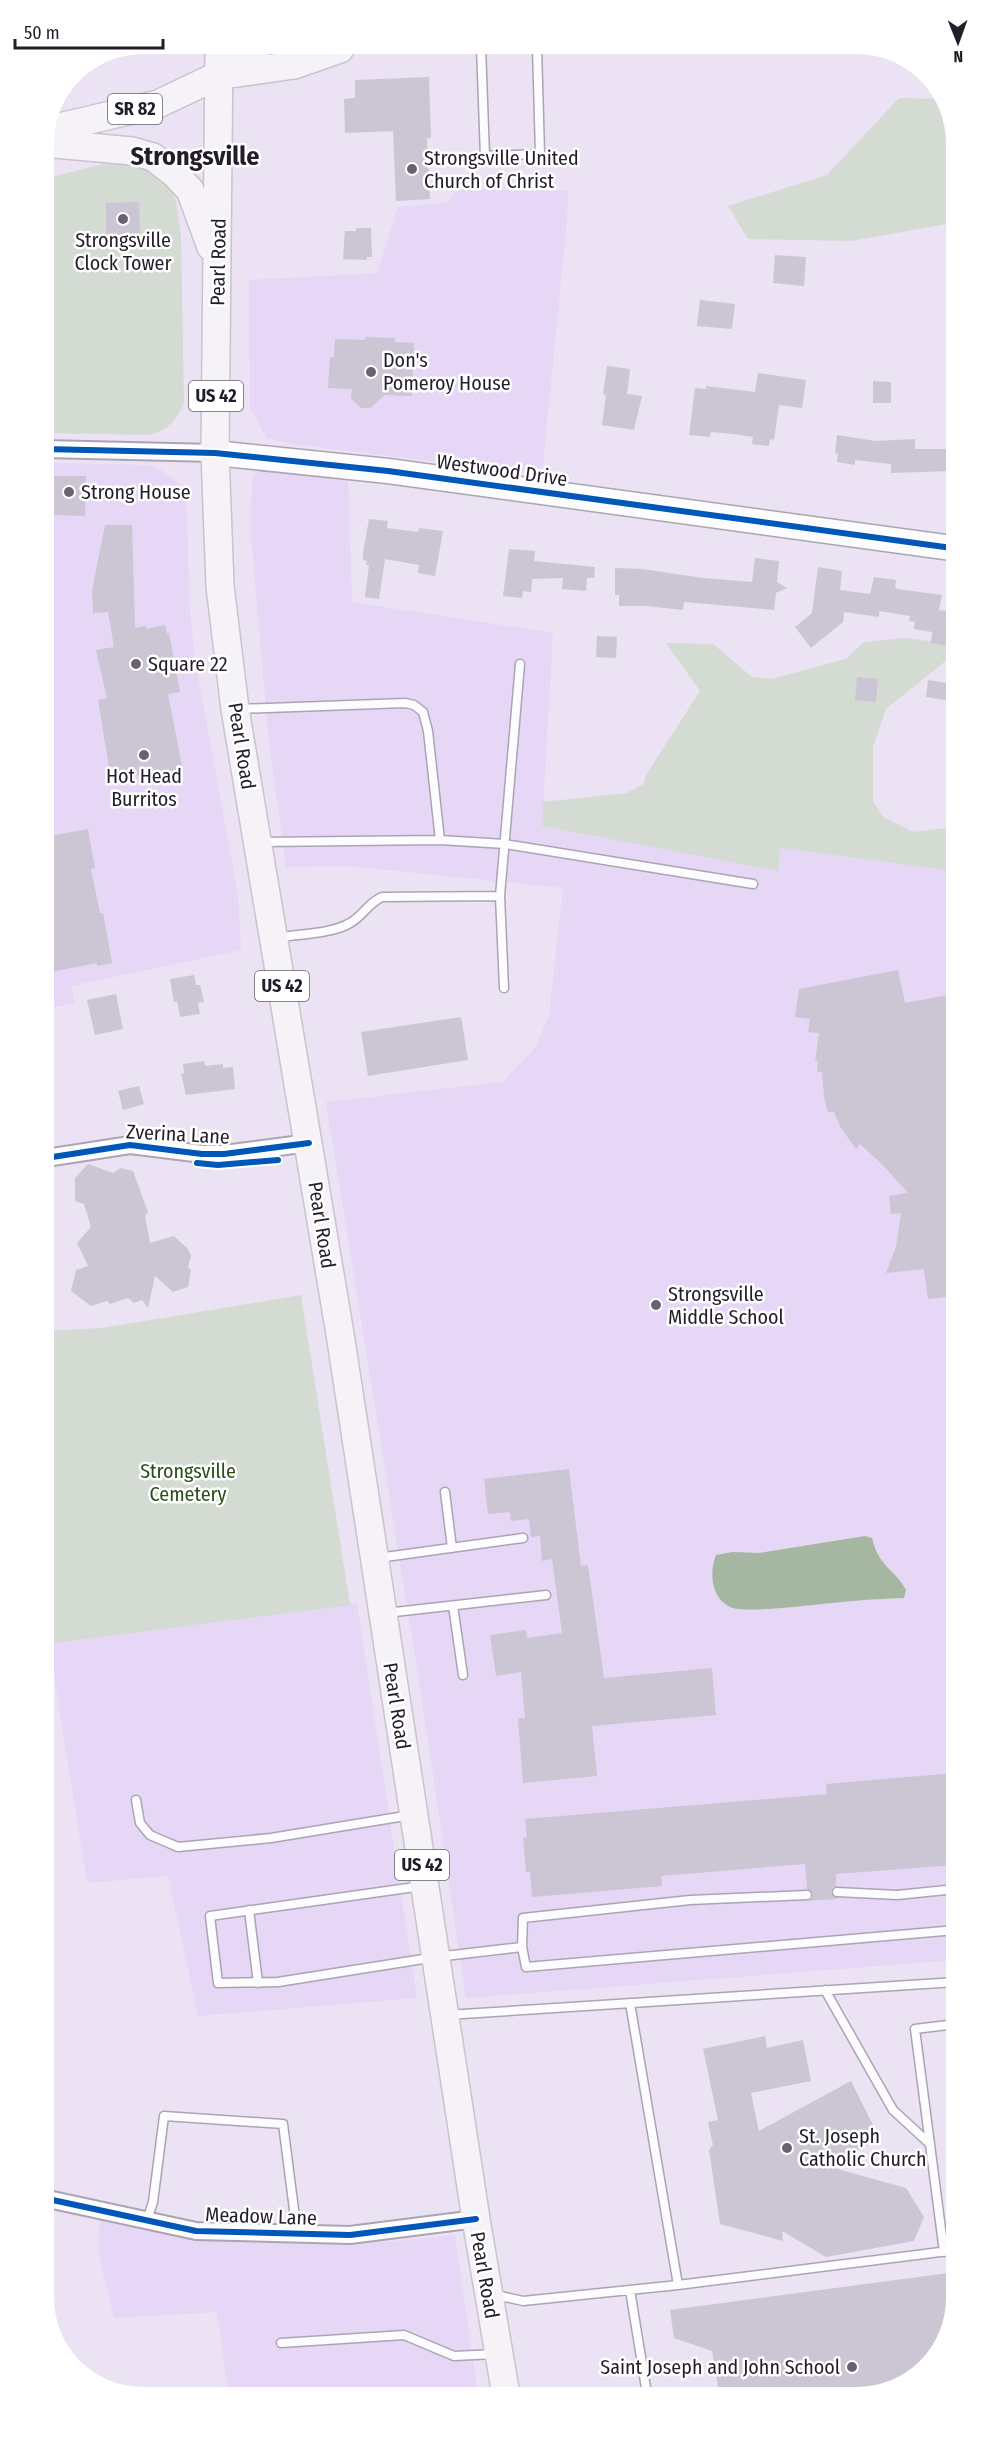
<svg xmlns="http://www.w3.org/2000/svg" width="1000" height="2441" font-family="'Fira Sans Condensed',sans-serif">
<rect width="100%" height="100%" fill="#ebe2f4"/>
<path fill="#e5d7f5" d="M456,189L568,191L567,220L542,475L292,444L267,438L250,409L249,280L377,273L398,207L448,203Z
M44,463L149,465L161,470L175,480L182,488L186,497L190,611L195,660L238,895L241,950L71,986L75,1003L46,1009Z
M264,468L348,476L352,602L553,633L542,826L778,870L781,848L953,871L956,1960L466,1998L420,1687L326,1102L502,1082L535,1048L549,1016L563,888L348,866L286,867L269,742L250,525L253,475Z
M357,1603L417,1998L198,2016L168,1876L87,1883L49,1644Z
M100,2220L203,2238L312,2244L353,2245L455,2235L478,2395L229,2397L217,2312L114,2318L98,2253Z"/>
<path fill="#d3dbd3" d="M899,98L942,99L951,111L952,223L851,241L748,239L728,206L827,175Z
M103,164L146,165L170,183L177,206L181,237L184,403C176,421 167,431 148,435L47,433L48,416L44,415V179Z
M905,638L953,644V655L886,709L873,747V802L883,817L913,832L953,827V871L781,848L778,871L542,826L543,802L626,793L644,784L646,775L700,691L666,643L713,644L752,677L771,679L846,659L864,642Z
M301,1295L350,1605L47,1644L46,1331L102,1328Z"/>
<path fill="#a5b7a0" d="M865,1536L872,1538C879,1568 895,1569 906,1590L904,1598C887,1599 870,1599 854,1601C830,1602 747,1615 730,1607C711,1598 709,1572 716,1555L733,1552L759,1553Z"/>
<path fill="#ccc5d3" d="M429,77L431,138H427L430,199L396,201L393,131L345,133L344,99L355,98V80Z
M139,202L140,235L106,236V203Z
M356,228H371L372,257H367V260L343,259L345,231H356Z
M775,255L806,257L804,286L773,283Z
M700,300L735,304L732,329L697,326Z
M365,337L395,338V342L414,343L412,396L385,395L370,408H361L351,398L352,389L328,388L330,357H334L335,339L365,340Z
M607,366L630,369L627,394L642,396L634,430L602,425L606,395L603,394Z
M758,373L806,380L802,408L779,405L774,440L770,439L769,446L752,444L753,437L733,434L711,432L710,437L689,435L695,388L706,389V386L755,392Z
M873,381L891,382V403H873Z
M837,435L875,441L915,439V449H952V471L891,473V464L855,460V465L837,462L838,454L835,453Z
M53,476H86L85,516L52,515Z
M369,519L388,521L387,528L418,532L419,528L443,531L435,576L418,573L419,565L385,559L379,599L365,597L369,565H366L367,561L363,560V553Z
M105,525H132L135,628L146,626V629L165,625L167,634L169,633L180,692L168,694L183,771L150,776L149,773L111,780L98,700L107,698L96,650L114,647L108,612L93,613L92,591Z
M509,549L535,551L534,561L595,567L594,578H587L586,591L562,589L563,578L532,579L531,592L523,591L522,598L503,596Z
M755,558L779,561L777,582L787,588L776,593L774,610L684,602L683,610L646,606H619V595H615V568L642,569L703,578L752,582Z
M818,567L842,571L840,590L870,594L874,577L896,580L895,587L897,589L942,595L939,610L952,612L949,646L931,643L932,632L914,629L915,622L909,621L910,616L879,611V617L844,612L843,622L811,648L795,627L812,613Z
M597,636L617,637L616,658L596,657Z
M857,677L878,679L876,702L855,700Z
M928,680L953,684L951,701L926,697Z
M88,829L95,868L91,869L100,913H103L112,963L97,966V963L46,973L45,837Z
M898,970L905,1003L953,994L954,1296L928,1299L924,1269L886,1273L896,1247L901,1213L891,1214L889,1196L908,1193L883,1165L860,1144L856,1149L841,1128L834,1112H828L824,1097L822,1072H817L818,1061H815L819,1033L808,1032L810,1019L795,1017L799,989Z
M194,975L196,985H200L204,1002L198,1003L200,1014L180,1017L177,1001L174,1002L170,979Z
M116,994L123,1029L95,1035L87,1000Z
M461,1017L468,1060L368,1076L361,1032Z
M204,1061L205,1066L223,1064V1068L233,1067L235,1089L186,1095L181,1074L184,1073L183,1064Z
M139,1086L144,1104L123,1110L118,1091Z
M88,1164L113,1173L120,1168L133,1171L148,1212L145,1216L150,1243L174,1236L188,1249L191,1256L188,1267L191,1270L188,1287L173,1292L155,1276L148,1308L142,1300L134,1303L128,1298L110,1304L107,1301L91,1306L71,1291L76,1270L88,1266L77,1243L91,1227L84,1204L75,1201V1178Z
M569,1469L581,1566L588,1565L604,1678L712,1668L716,1715L592,1726L597,1776L523,1783L518,1718H525L521,1672L496,1676L490,1635L526,1630L527,1638L562,1633L552,1559L542,1561L540,1536L531,1537L529,1519L511,1521L510,1512L488,1514L484,1479Z
M955,1773V1865L836,1874V1886L832,1888L831,1892L837,1899L808,1901L812,1898L813,1894L807,1889L805,1864L661,1876L662,1886L532,1897L530,1872H526L523,1838L527,1837L525,1819L827,1794L826,1784Z
M765,2036L767,2048L803,2040L811,2081L751,2093L759,2131L851,2081L880,2139L827,2166L906,2188L924,2217L914,2241L826,2257L782,2231L783,2241L720,2224L709,2150L713,2145L708,2122L718,2120L703,2049Z
M956,2272V2298L936,2358L889,2392L719,2393L712,2351L674,2338L670,2310Z"/>
<g fill="none" stroke-linecap="round" stroke-linejoin="round">
<defs>
<path id="lane" d="M481,47L485,156L540,154L537,47
M238,709L405,703L414,705L423,712L428,731L440,840
M262,842L440,840L505,844L753,884
M282,937C301,934 334,933 350,923C363,916 368,903 382,897L500,896
M504,988L500,896L520,664
M445,1492L452,1548
M378,1558L523,1538
M453,1606L463,1675
M386,1613L546,1595
M136,1800L140,1823L150,1835L178,1847L271,1838L411,1815
M422,1886L210,1916L218,1983L278,1982L436,1957L522,1947
M837,1892L897,1895L956,1889
M807,1895L690,1900L523,1918L522,1947L526,1967L956,1930
M249,1910L258,1983
M825,1990L893,2110L930,2144
M447,2015L956,1982
M147,2220L153,2202L164,2116L283,2124L297,2233
M944,2252L915,2029L956,2024
M678,2285L956,2250
M630,2290L647,2394
M492,2294L523,2301L678,2285L630,2003
M281,2343L404,2335L454,2356L495,2354"/>
<path id="street" d="M44,449L215,453
M46,1158L130,1145L202,1154H224L309,1143
M48,2199L196,2231L350,2235L476,2219"/>
<path id="secondary" d="M215,453L388,471L952,548"/>
<path id="primary" d="M219,50L215,453L220,586L235,709L340,1334L476,2219L506,2395
M223,75L294,65L340,49
M47,130L158,104L219,75L256,50
M44,143L132,151L153,157L175,174L190,190L211,247"/>
</defs>
<use href="#lane" stroke="#aba4b2" stroke-width="11"/>
<use href="#street" stroke="#aba4b2" stroke-width="20"/>
<use href="#secondary" stroke="#aba4b2" stroke-width="27"/>
<use href="#primary" stroke="#c8c3cc" stroke-width="30"/>
<use href="#lane" stroke="#fcfbfd" stroke-width="8"/>
<use href="#street" stroke="#fcfbfd" stroke-width="16"/>
<use href="#secondary" stroke="#fcfbfd" stroke-width="24"/>
<use href="#primary" stroke="#f5f2f8" stroke-width="27"/>
<defs>
<path id="cycleway" d="M44,449L215,453L388,471L952,548
M46,1158L130,1145L202,1154H224L309,1143
M197,1163L218,1165L278,1160
M48,2199L196,2231L350,2235L476,2219"/>
</defs>
<use href="#cycleway" stroke="#fff" stroke-width="10"/>
<use href="#cycleway" stroke="#0057b8" stroke-width="6"/>
</g>
<g fill="#696270" stroke="#fff" stroke-width="2">
<circle cx="412" cy="169" r="6"/>
<circle cx="123" cy="219" r="6"/>
<circle cx="371" cy="372" r="6"/>
<circle cx="69" cy="492" r="6"/>
<circle cx="136" cy="664" r="6"/>
<circle cx="144" cy="755" r="6"/>
<circle cx="656" cy="1305" r="6"/>
<circle cx="787" cy="2148" r="6"/>
<circle cx="852" cy="2367" r="6"/>
</g>
<g text-anchor="middle" dominant-baseline="central" stroke-width="5" stroke-linejoin="round" paint-order="stroke">
<g fill="#fff" stroke="#656169" stroke-width="1.5">
<rect x="108" y="94" width="54" height="30" rx="4.5"/>
<rect x="189" y="381" width="54" height="30" rx="4.5"/>
<rect x="255" y="971" width="54" height="30" rx="4.5"/>
<rect x="395" y="1850" width="54" height="30" rx="4.5"/>
</g>
<g font-size="18" font-weight="bold" fill="#231d29">
<text x="135" y="109">SR 82</text>
<text x="216" y="396">US 42</text>
<text x="282" y="986">US 42</text>
<text x="422" y="1865">US 42</text>
</g>
<g font-size="20" fill="#231d29" stroke="#fff" text-anchor="start">
<text x="424" y="158">Strongsville United<tspan x="424" dy="23">Church of Christ</tspan></text>
<text x="123" y="240" text-anchor="middle">Strongsville<tspan x="123" dy="23">Clock Tower</tspan></text>
<text x="383" y="360">Don's<tspan x="383" dy="23">Pomeroy House</tspan></text>
<text x="81" y="492">Strong House</text>
<text x="148" y="664">Square 22</text>
<text x="144" y="776" text-anchor="middle">Hot Head<tspan x="144" dy="23">Burritos</tspan></text>
<text x="668" y="1294">Strongsville<tspan x="668" dy="23">Middle School</tspan></text>
<text x="799" y="2136">St. Joseph<tspan x="799" dy="23">Catholic Church</tspan></text>
<text x="840" y="2367" text-anchor="end">Saint Joseph and John School</text>
</g>
<g font-size="20" fill="#231d29" stroke="#fff">
<text transform="translate(218 262) rotate(-89)">Pearl Road</text>
<text transform="translate(502 470) rotate(8)">Westwood Drive</text>
<text transform="translate(242 746) rotate(81)">Pearl Road</text>
<text transform="translate(178 1134) rotate(3)">Zverina Lane</text>
<text transform="translate(322 1225) rotate(81)">Pearl Road</text>
<text transform="translate(397 1706) rotate(81)">Pearl Road</text>
<text transform="translate(261 2216) rotate(2)">Meadow Lane</text>
<text transform="translate(485 2275) rotate(80)">Pearl Road</text>
</g>
<g font-size="20" fill="#284e15" stroke="#fff">
<text x="188" y="1471">Strongsville<tspan x="188" dy="23">Cemetery</tspan></text>
</g>
<g font-size="26" font-weight="bold" fill="#231d29" stroke="#fff">
<text x="195" y="156">Strongsville</text>
</g>
</g>
<path d="M0 0H1000V2441H0ZM143 54H857A89 89 0 0 1 946 143V2298A89 89 0 0 1 857 2387H143A89 89 0 0 1 54 2298V143A89 89 0 0 1 143 54Z" fill="#fff" fill-rule="evenodd"/>
<g transform="translate(958 42) rotate(179)" stroke="#ffffff" stroke-width="4.5" paint-order="stroke">
<path d="M0-4.5L10 22L0 15L-10 22Z" fill="#231d29"/>
<text y="-9" font-size="16" font-weight="bold" text-anchor="middle" fill="#231d29">N</text>
</g>
<path d="M15 39v9h148v-9" fill="none" stroke="#231d29" stroke-width="3"/>
<text x="24" y="39" font-size="18" fill="#231d29" stroke="#ffffff" stroke-width="4.5" paint-order="stroke">50 m</text>
</svg>
